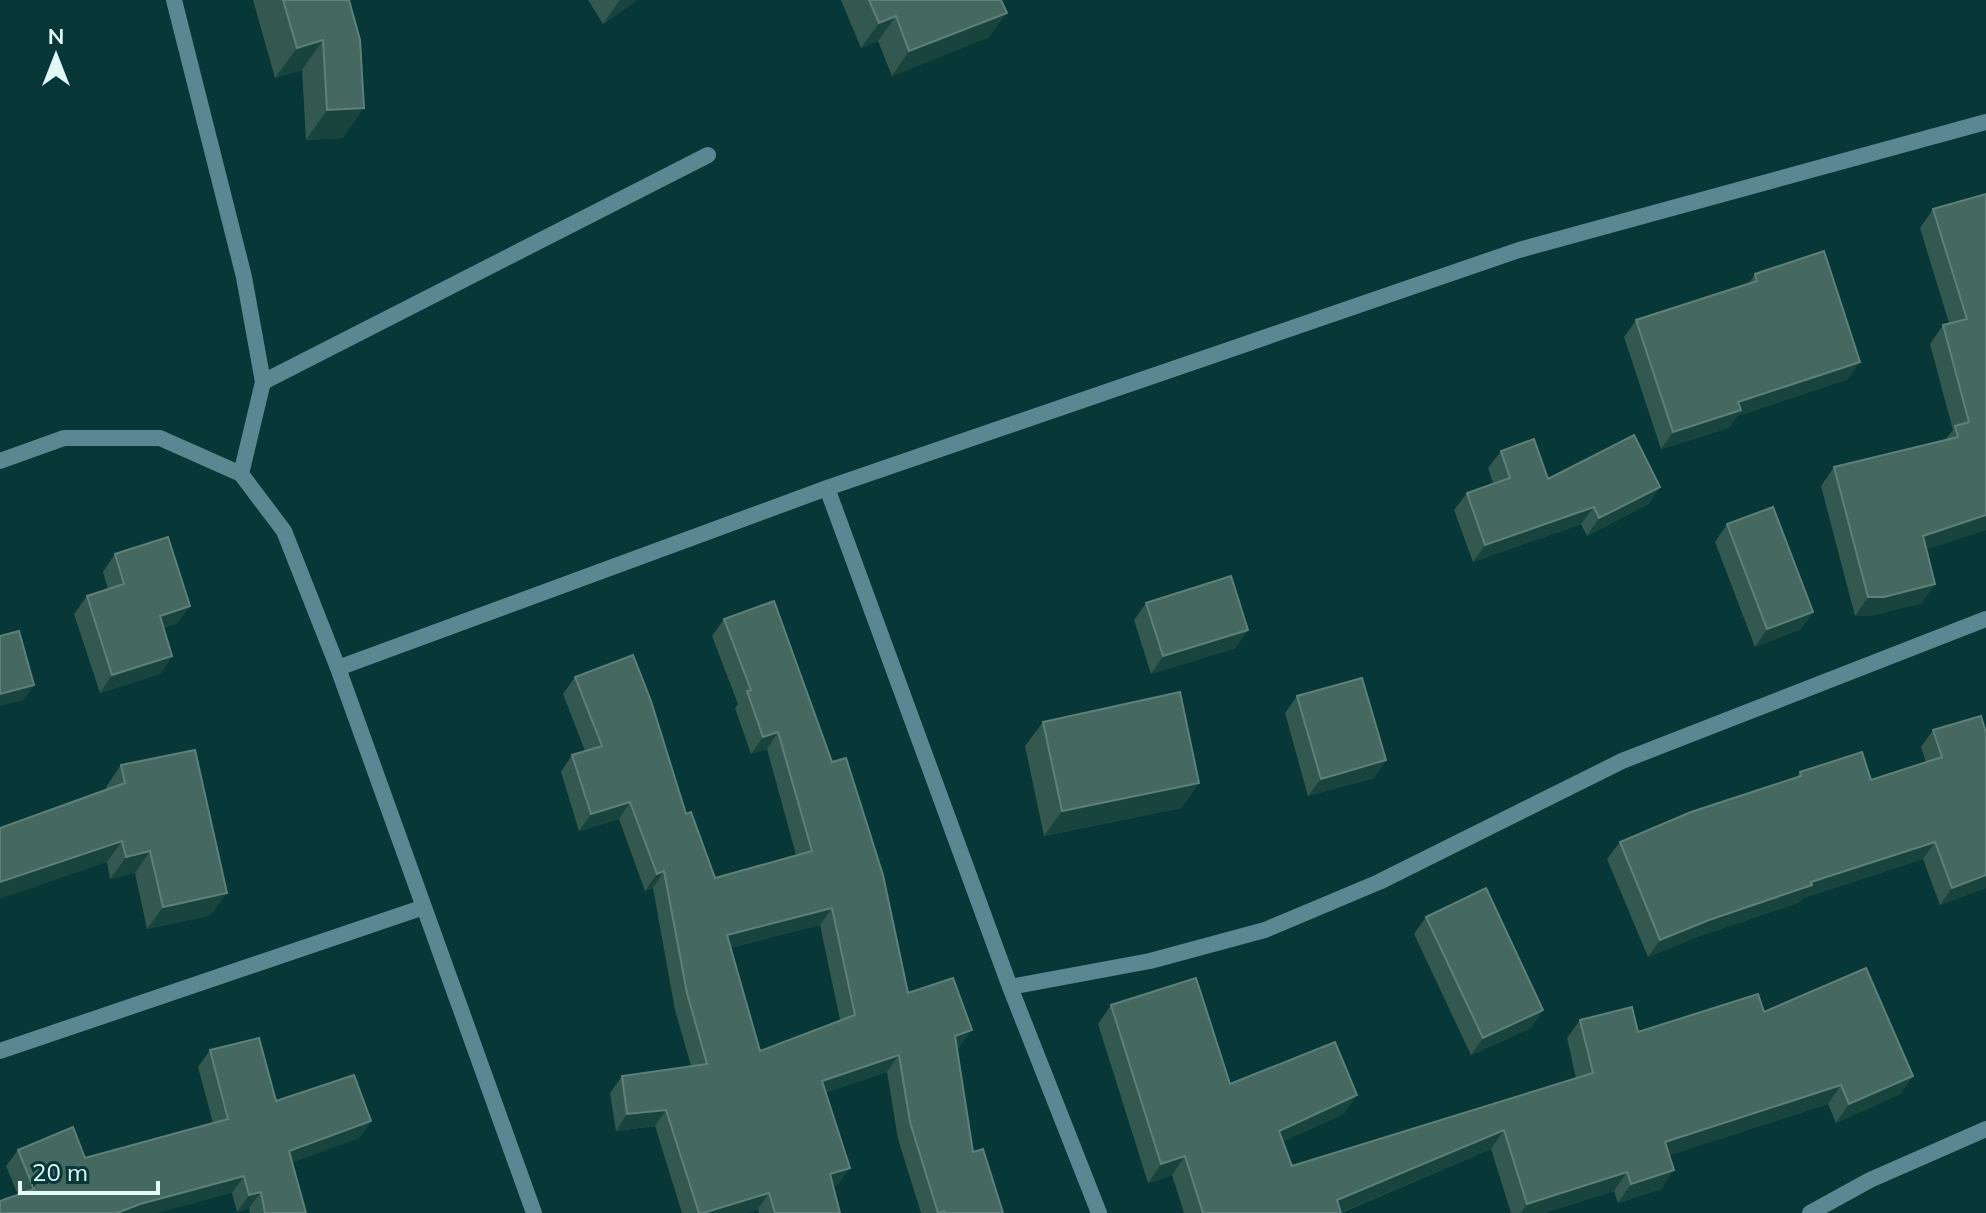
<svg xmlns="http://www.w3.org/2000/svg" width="1986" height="1213" font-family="Mulish,sans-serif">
<rect width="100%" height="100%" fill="#073737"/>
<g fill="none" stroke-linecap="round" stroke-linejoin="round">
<path stroke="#5b8792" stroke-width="16" d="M263,382L708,155"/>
<path stroke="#5b8792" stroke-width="16" d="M174,0L244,277L263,382L241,474
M0,461L64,438H160L241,474L284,531L338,668L534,1213
M827,488L1010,987L1099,1213
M338,668L827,488L1519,250L1986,122
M1010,987L1150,961L1265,930L1379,882L1622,761L1986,619
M0,1051L424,907
M1810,1213L1870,1180L1986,1129"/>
</g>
<path fill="#32584f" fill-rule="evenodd" d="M253,0H349L343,138L306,140L302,70L275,78Z
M588,0H637L603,24Z
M841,0H1001L989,37L892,76L878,41L861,48Z
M1986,194V530L1926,549L1922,603L1870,616H1855L1821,486L1834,467L1945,440L1953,430L1930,344L1943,325L1949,323L1920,228L1933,209Z
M1755,274L1848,379L1737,416L1729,428L1661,449L1624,337L1636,320L1748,284Z
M1501,451L1548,479L1660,487L1648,504L1587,536L1581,524L1473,562L1454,510L1467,493L1493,483L1488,468Z
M1727,524L1813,612L1801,629L1755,647L1715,542Z
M115,554L190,606L177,623L163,628L172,656L160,674L100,693L74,614L87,596L108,589L103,572Z
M1146,603L1248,630L1235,648L1151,674L1134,620Z
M724,619L908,993L960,1047L957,1048L973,1152L1003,1213H921L898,1139L887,1072L826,1092L838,1185L833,1186L840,1213H759L758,1209L746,1213H682L655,1126L616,1131L610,1093L622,1076L691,1066L675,1010L653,888L645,891L619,819L579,831L561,772L572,755L585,751L563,694L575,677L686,814L715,878L796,855L767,749L751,754L735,708L738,704L712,636ZM820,925L840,1020L760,1051L730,948Z
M1297,696L1386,760L1374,778L1308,796L1285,713Z
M1043,722L1199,783L1181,808L1044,836L1025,746Z
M1933,730L1986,888L1940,905L1923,859L1803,898L1800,902L1697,937L1648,957L1607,859L1620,842L1797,777L1800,772L1871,780L1926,762L1921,747Z
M121,765L211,915L147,929L135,873L110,879L107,862L13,825L107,790L106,787Z
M1426,917L1543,1010L1531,1028L1471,1055L1414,934Z
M1111,1005L1230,1084L1344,1114L1283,1141L1292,1166L1576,1078L1567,1038L1580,1020L1638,1032L1764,1012L1913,1076L1900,1094L1836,1123L1828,1104L1669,1155L1661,1189L1618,1203L1614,1191L1544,1213H1511L1491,1149L1341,1213H1184L1172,1175L1148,1183L1098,1024Z
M210,1050L276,1101L371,1121L359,1138L292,1162L306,1213H250L249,1208L237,1212L232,1193L18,1195L6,1166L18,1150L85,1158L213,1123L198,1067Z"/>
<path fill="#19443e" d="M620,0H637L603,24L619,1Z
M1007,13L989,37L892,76L909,51Z
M896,16L878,41L861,48L879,23Z
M323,40L302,70L275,78L297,48Z
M364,108L343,138L306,140L327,110Z
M1860,362L1848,379L1737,416L1729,428L1661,449L1673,432L1738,402Z
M1660,487L1648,504L1587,536L1599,518Z
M1594,507L1581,524L1473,562L1485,545Z
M1986,515V530L1910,555L1923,536Z
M1935,584L1922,603L1870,616H1855L1868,597Z
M190,606L177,623L147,633L160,616Z
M1813,612L1801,629L1755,647L1767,629Z
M1248,630L1235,648L1151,674L1163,656Z
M172,656L160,674L100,693L112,675Z
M34,685L24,700L0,706V694Z
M778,732L767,749L751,754L763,737Z
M1386,760L1374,778L1308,796L1321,779Z
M1199,783L1181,808L1044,836L1062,811Z
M630,802L619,819L579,831L591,814Z
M122,841L107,862L0,899V882Z
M1935,842L1923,859L1803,898L1800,902L1697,937L1648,957L1660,940L1709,920L1811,882Z
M150,851L135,873L110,879L126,857Z
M664,871L653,888L645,891L657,874Z
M1986,875V888L1940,905L1952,888Z
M227,893L211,915L147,929L163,907Z
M832,908L820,925L715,952L727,935Z
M1543,1010L1531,1028L1471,1055L1483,1038Z
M972,1030L960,1047L943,1053L955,1036Z
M899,1055L887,1072L810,1098L822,1081Z
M1913,1076L1900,1094L1836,1123L1849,1104Z
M1841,1085L1828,1104L1652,1161L1665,1142Z
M1357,1095L1344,1114L1266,1149L1279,1131Z
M666,1110L655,1126L616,1131L627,1114Z
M371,1121L359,1138L278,1168L289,1151Z
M1504,1130L1491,1149L1339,1213L1337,1200Z
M1185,1156L1172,1175L1148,1183L1161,1164Z
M850,1168L838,1185L818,1191L830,1174Z
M1674,1170L1661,1189L1618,1203L1631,1184Z
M1627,1172L1614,1191L1544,1213H1521L1527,1204Z
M244,1176L232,1193L157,1213H117L140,1204Z
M261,1192L249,1208L237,1212L249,1195Z
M769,1193L758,1209L746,1213H703Z"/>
<path fill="#456961" stroke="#5e8079" stroke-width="2" fill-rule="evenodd" d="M283,0H349L360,40L364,108L327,110L323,40L297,48Z
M869,0H1001L1007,13L909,51L896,16L879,23Z
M1986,194V515L1923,536L1935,584L1884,597H1868L1834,467L1958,437L1955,426L1969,422L1943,325L1967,319L1933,209Z
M1824,251L1860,362L1738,402L1741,410L1673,432L1636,320L1757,281L1755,274Z
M1634,435L1660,487L1599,518L1594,507L1485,545L1467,493L1510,478L1501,451L1534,439L1548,479Z
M1773,507L1813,612L1767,629L1727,524Z
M168,537L190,606L160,616L172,656L112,675L87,596L124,584L115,554Z
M1231,576L1248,630L1163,656L1146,603Z
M774,601L832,762L846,758L883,875L908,993L953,978L972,1030L955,1036L973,1152L983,1149L1003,1213H945L944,1211L938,1213L910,1122L899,1055L822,1081L850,1168L830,1174L840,1213H775L769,1193L703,1213H699L666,1110L627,1114L622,1076L707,1064L687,993L664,871L657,874L630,802L591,814L572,755L602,746L575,677L633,655L651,701L686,814L691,812L715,878L812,851L778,732L763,737L747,691L751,690L724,619ZM832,908L855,1015L760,1051L727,935Z
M19,631L34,685L0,694V636Z
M1362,678L1386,760L1321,779L1297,696Z
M1180,692L1199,783L1062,811L1043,722Z
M1981,716L1986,733V875L1952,888L1935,842L1811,882L1812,885L1709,920L1660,940L1620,842L1691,812L1801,776L1800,772L1862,752L1871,780L1942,757L1933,730Z
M195,750L227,893L163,907L150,851L126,857L122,841L0,882V828L125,783L121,765Z
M1486,888L1543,1010L1483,1038L1426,917Z
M1866,968L1913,1076L1849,1104L1841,1085L1665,1142L1674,1170L1631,1184L1627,1172L1527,1204L1504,1130L1337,1200L1341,1213H1203L1185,1156L1161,1164L1111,1005L1196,978L1230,1084L1335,1042L1357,1095L1279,1131L1292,1166L1593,1073L1580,1020L1632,1007L1638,1032L1758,994L1764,1012Z
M259,1038L276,1101L354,1075L371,1121L289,1151L306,1213H265L261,1192L249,1195L244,1176L140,1204L117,1213H0V1201L34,1189L18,1150L73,1127L85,1158L228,1119L210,1050Z"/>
<g transform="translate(56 56)" stroke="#073737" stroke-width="6" paint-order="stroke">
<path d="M0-6L14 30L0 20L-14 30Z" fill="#e2f9f8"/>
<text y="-12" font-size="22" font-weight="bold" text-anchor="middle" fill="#e2f9f8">N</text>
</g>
<path d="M20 1181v12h138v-12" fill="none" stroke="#e2f9f8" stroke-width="4"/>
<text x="32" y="1181" font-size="24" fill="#e2f9f8" stroke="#073737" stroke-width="6" paint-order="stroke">20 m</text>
</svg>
